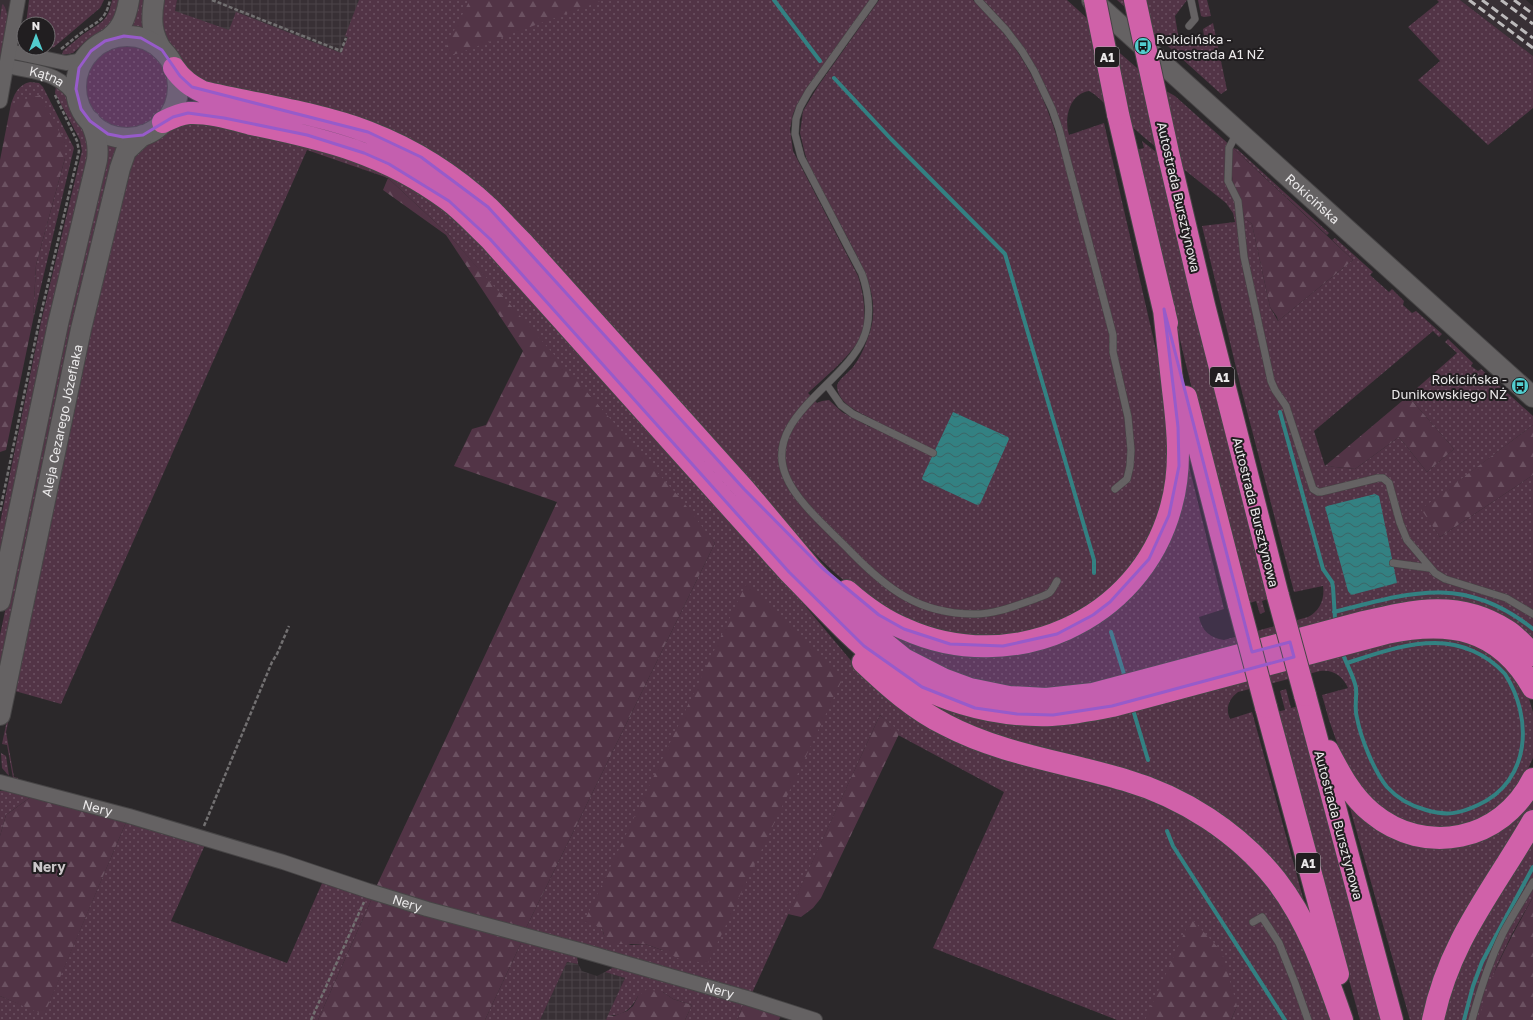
<svg xmlns="http://www.w3.org/2000/svg" width="1533" height="1020" font-family="'Golos Text',sans-serif">
<defs>
<pattern id="industrial-grid" width="8" height="8" patternUnits="userSpaceOnUse"><rect width="8" height="8" fill="#383035"/><path d="M0 4h8M4 0v8" fill="none" stroke="#4b4449"/></pattern>
<pattern id="grass-dots" width="8" height="8" patternUnits="userSpaceOnUse"><rect width="8" height="8" fill="#523446"/><path d="M2 2h.1M6 6h.1" fill="none" stroke="#6b5161" stroke-width="1.8" stroke-linecap="round"/></pattern>
<pattern id="forest-firs" width="22" height="20" patternUnits="userSpaceOnUse"><rect width="22" height="20" fill="#523446"/><path d="M5 1l3.5 6h-7zM16 11l3.5 6h-7z" fill="#6b5161"/></pattern>
<pattern id="water-waves" width="16" height="10" patternUnits="userSpaceOnUse"><rect width="16" height="10" fill="#338182"/><path d="M0 5q4-4 8 0t8 0" fill="none" stroke="#3c6667"/></pattern>
</defs>
<rect width="100%" height="100%" fill="#2b282a"/>
<path fill="#383035" d="M0,0H12L0,59Z
M1460,0H1526L1533,6V56Z"/>
<path fill="url(#industrial-grid)" d="M177,0H372L336,91L172,26Z
M567,962L578,964L582,971L597,976L605,972L625,978L606,1020H540Z"/>
<path fill="url(#grass-dots)" fill-rule="evenodd" d="M29,0H104L100,8L54,47L47,49L43,48H48V24H26Z
M112,0H121L114,21L106,28L88,39L73,53L62,55L63,51C69,46 76,40 82,35C99,23 108,23 112,0Z
M137,0H147L145,30L129,27Z
M163,0H177L175,11L229,30L236,12L341,53L348,37L345,36L359,0H870L805,91L797,105L793,114L790,129L793,151L858,276C864,294 869,325 858,342C845,361 825,377 808,393L817,403L822,401L829,400L842,412L870,427L874,420C859,412 837,404 837,385C840,378 848,373 853,367C859,359 864,349 867,340C884,300 863,268 845,233C833,211 822,190 810,168L805,154L800,133L803,111L818,86L879,0H973C1020,44 1043,89 1061,150L1067,149C1055,92 1024,41 983,0H1067L1099,29L1114,48L1159,87L1175,96L1233,148L1237,149L1329,233L1327,235L1233,148L1231,162L1232,176L1234,187L1241,199L1244,218L1252,224L1270,307L1278,321L1353,260L1332,240L1335,238L1373,272L1370,275L1389,292L1392,289L1404,301L1403,305L1412,313L1416,311L1442,334L1439,337L1433,331L1314,431L1325,466L1355,469L1399,437L1427,472L1454,449L1408,396L1457,353L1445,342L1448,339L1473,363L1471,366L1478,371L1481,369L1533,416V425L1422,509L1440,537L1533,475V641C1510,618 1476,603 1444,602C1405,601 1368,614 1332,624C1290,635 1249,645 1207,656C1140,675 1071,698 1001,688C947,681 903,650 865,614C883,625 901,636 921,643C1012,673 1113,633 1161,551C1175,526 1190,497 1186,468L1189,466L1224,609L1199,617C1202,631 1210,638 1224,640L1308,617C1320,611 1325,598 1323,586L1294,592L1241,388L1202,226L1235,222L1233,213L1226,203L1146,139L1094,94L1089,91C1069,94 1064,119 1069,135L1104,123L1167,398C1171,427 1174,456 1169,485C1162,531 1133,575 1096,603C1034,647 958,649 892,613C837,585 789,527 749,481C695,421 640,361 586,301C549,260 513,214 469,180C427,148 381,125 331,111C287,99 242,94 199,81L190,74L178,53L165,37L160,22Z
M1117,0H1187L1175,16L1179,41L1204,36L1203,29L1213,23L1227,90L1221,94Z
M1198,0H1207L1211,16L1204,17L1201,16Z
M1437,0H1460L1533,56V108L1488,145L1418,80L1440,61L1408,27L1439,2Z
M3,4C13,18 3,43 0,59V19L2,5Z
M86 87a41 41 0 1 1 82 0a41 41 0 1 1-82 0Z
M30,82L39,83L43,87L74,148L33,320L36,265L65,158V143L11,104C15,93 18,85 30,82Z
M56,86L65,94L72,113L86,135L90,149L0,559V523L41,322L82,151L80,140L55,93Z
M189,123L218,127L326,150L361,161L433,200L475,235L759,551L853,663L1019,764L1136,795L1183,816L1200,826L1219,840L1246,863L1278,900L1299,936L1333,1020H1231L1237,1006L1145,1020H1117L933,948L1004,792L898,735L899,732L880,715L752,993L525,930L715,543L449,235L388,178L307,150L61,704L15,691L6,732L14,777L18,778V780L13,778L7,745L2,744L89,331L131,160L141,148L161,138L173,127ZM584,922L708,963L662,950L645,944L631,945L604,935L602,928Z
M1142,141L1160,155L1270,598L1262,601L1265,612L1260,614L1256,601L1247,604L1187,369L1135,150L1144,148Z
M106,143L120,146L0,683V635L65,325Z
M1438,634L1488,648L1526,690L1530,702L1533,712V758L1520,786L1492,814L1456,828L1414,827L1369,800L1341,754L1329,720L1322,695L1348,688C1343,676 1333,669 1320,671L1238,692C1229,699 1225,708 1230,719L1252,712L1308,916L1241,833L971,729L910,694L944,706Z
M1286,689L1291,708L1299,706L1384,1020H1360L1276,712L1285,710L1280,691Z
M1,753L6,756L9,776L2,768Z
M0,791H12L32,796L6,815L0,836Z
M1533,795V810L1427,1020H1410L1348,801L1429,844Z
M127,820L205,845L171,921L287,963L323,881L373,896L318,1020H0V996L44,1014Z
M1533,838V897L1512,934L1497,965L1479,1020H1441L1455,970Z
M522,941L577,956L578,964L567,962L540,1020H485Z
M614,967L744,1003L737,1020H685L692,1005L673,999L663,992L638,996C632,1008 623,1017 608,1015L625,978L605,972Z"/>
<path fill="url(#forest-firs)" d="M470,0H604L456,54H450L447,48V44Z
M40,95L65,143V158L36,265L33,320L6,450L0,452V160L11,104Z
M1233,148L1353,260L1278,321L1277,317L1270,307L1252,224L1244,218L1241,199L1234,188L1232,176L1231,162Z
M388,178L449,235L680,498L715,543L525,930L376,887L557,502L454,466L472,429L486,425L523,351L446,235L383,190Z
M1408,396L1454,449L1427,472L1399,437L1355,469L1325,466Z
M1533,425V475L1440,537L1421,509Z
M746,584L842,680L708,963L681,960L662,950L645,944H614L604,935L602,928L584,922Z
M880,715L900,732L821,898L813,908L801,917L788,914Z
M32,796L127,820L44,1015L0,996V836L6,815Z
M373,896L522,941L485,1020H318Z
M1533,897V1020H1479C1488,976 1512,936 1533,897Z
M1191,918L1222,952L1237,1006L1231,1020H1145Z
M647,989L663,992L673,999L692,1005L685,1020H606L608,1015L614,1016L627,1011L633,1006L638,996Z
M744,1003L782,1014L779,1020H737Z"/>
<path fill="url(#water-waves)" d="M953,412L1008,437L1009,439L980,504L977,505L923,480L922,478Z
M1375,494L1379,496L1397,583L1351,595L1348,591L1325,507L1327,506Z"/>
<g fill="none" stroke-linecap="round" stroke-linejoin="round">
<path stroke="#338182" stroke-width="4" d="M774,0L820,61
M834,78L891,139L1005,254L1094,560V573
M1280,412L1323,569L1332,582L1333,587L1335,618
M1334,612C1411,592 1465,574 1533,629
M1111,632L1124,674
M1344,657C1348,667 1354,677 1356,688C1357,698 1354,708 1357,718C1361,739 1374,771 1387,787C1397,798 1411,806 1426,810C1446,816 1459,814 1478,805C1531,781 1533,718 1505,674C1487,654 1461,643 1435,643C1405,643 1375,654 1347,663
M1134,713L1148,760
M1167,831L1173,846L1285,1020
M1464,1020L1473,986L1482,962L1533,867"/>
<defs>
<path id="lane" d="M874,0L809,91L800,107L796,119L795,134L801,157L862,274C869,294 872,319 863,339C844,384 762,419 786,476C796,502 831,531 851,552C887,589 919,614 974,614C995,614 1015,606 1035,599C1039,597 1045,596 1049,593C1052,591 1055,584 1057,581
M978,0L1006,30L1022,51L1034,71L1052,109L1059,129L1113,335V352L1128,417L1131,450L1130,466L1127,479L1115,489
M1189,26L1195,19L1191,0
M1237,133L1229,148L1228,181L1238,201L1244,257L1271,381L1275,390L1286,406L1313,489L1318,492H1321L1378,478H1383L1389,483L1400,523L1407,540L1435,573L1445,579L1506,598L1533,614
M827,385L841,405L853,414L933,453
M1393,563L1429,568
M1253,922L1262,917L1279,943L1295,983L1308,1020
M1472,1020C1480,990 1490,960 1503,933C1512,916 1523,899 1533,882"/>
<g id="street">
<path d="M9,51L66,63L78,61L86,56"/>
<path id="s1" d="M7,66C37,73 60,71 78,100"/>
<path d="M0,101L18,0"/>
<path id="s2" d="M0,782L129,816L283,862L369,891L427,909L583,951L747,998L815,1020"/>
</g>
<g id="secondary">
<path d="M154,0C151,19 151,33 162,50"/>
<path id="s3" d="M1092,0L1533,397"/>
<circle cx="127" cy="87" r="51"/>
<path d="M105,41C121,31 126,18 129,0"/>
<path d="M0,601L58,324L97,160C99,145 96,134 90,121"/>
<path id="s4" d="M0,715L81,329L120,168L126,151L143,135"/>
</g>
<path id="highway" d="M174,68C182,80 191,86 203,92C258,105 315,112 368,132C412,149 455,176 489,208C501,220 512,232 523,243L744,489L812,570L848,608L872,633L904,659L943,679L970,689L1009,697L1046,699L1093,694L1364,622C1415,610 1459,600 1506,630C1516,636 1525,646 1533,655
M1118,114L1167,323
M163,122C171,118 179,114 189,113C209,112 232,119 251,124C325,139 386,154 448,200C463,211 476,226 490,239L789,572C819,602 848,636 882,662C930,700 992,717 1052,715C1072,714 1092,710 1112,706L1386,633C1449,620 1499,627 1533,688
M1169,157L1204,305L1278,596
M1186,397L1239,605
M847,591C864,606 883,620 905,629C1011,677 1140,622 1171,507C1182,468 1178,430 1173,390C1170,363 1167,336 1164,309
M863,662C888,686 914,709 946,725C1001,754 1065,762 1125,780C1183,797 1238,832 1276,880C1308,921 1325,971 1342,1020
M1305,695L1392,1020
M1266,707L1338,974
M1328,751C1340,774 1352,797 1372,813C1425,857 1502,841 1533,779
M1433,1020C1449,941 1494,889 1533,821"/>
</defs>
<use href="#lane" stroke="#474546" stroke-width="8"/>
<use href="#street" stroke="#474546" stroke-width="16"/>
<use href="#secondary" stroke="#474546" stroke-width="22"/>
<use href="#highway" stroke="#474546" stroke-width="24"/>
<path stroke="#727071" stroke-width="2.5" stroke-dasharray="4 2" stroke-linecap="butt" d="M212,0L341,51L346,38
M61,49C68,44 74,38 81,33C97,21 105,22 110,0
M0,511L39,322L79,151L77,141L55,95
M204,826L272,662L277,654L289,626
M311,1020L364,902"/>
<use href="#lane" stroke="#656263" stroke-width="7"/>
<use href="#street" stroke="#656263" stroke-width="14"/>
<use href="#secondary" stroke="#656263" stroke-width="20"/>
<use href="#highway" stroke="#d061a9" stroke-width="22"/>
<path stroke="#bcbabb" stroke-width="3" stroke-dasharray="8 4" stroke-linecap="butt" d="M1469,0L1533,48
M1482,0L1533,38
M1501,0L1533,24
M1514,0L1533,14"/>
<defs>
<path id="highway-bridge" d="M1095,0L1118,114
M1135,0L1169,157
M1278,596L1305,695
M1239,605L1266,707"/>
</defs>
<use href="#highway-bridge" stroke="#474546" stroke-width="24" stroke-linecap="butt"/>
<use href="#highway-bridge" stroke="#d061a9" stroke-width="22"/>
</g>
<path fill="#975bca" fill-opacity="0.2" stroke="#975bca" stroke-width="3" stroke-linejoin="round" d="M124,36L141,38L162,50L180,76L192,87L368,132L421,157L488,207L744,489L821,567L879,615L904,629L950,644L1003,646L1057,634L1093,615L1110,602L1149,559L1169,515L1179,466L1178,427L1164,309L1252,652L1290,642L1294,657L1112,706L1053,715L1017,714L975,708L922,687L864,646L789,572L490,239L449,201L389,164L364,153L307,135L224,118L188,113L173,117L143,135L123,137L108,134L90,121L81,109L76,89L79,68L91,51L105,41Z"/>
<defs>
<symbol id="bus-disc" viewBox="-11 -11 22 22"><circle r="9.5" fill="#52cdce" stroke="#211e20"/><path d="M-5-6H5V4H4V6H2V4H-2V6H-4V4H-5ZM-3.5-4V0h7V-4ZM-3.5 1.2v1.5H-2V1.2ZM2 1.2v1.5H3.5V1.2Z" fill="#111"/></symbol>
</defs>
<g fill-rule="evenodd">
<use href="#bus-disc" x="1133" y="36" width="20" height="20"/>
<use href="#bus-disc" x="1510" y="376" width="20" height="20"/>
</g>
<g text-anchor="middle" dominant-baseline="central" stroke-width="4" stroke-linejoin="round" paint-order="stroke">
<g fill="#211e20" stroke="#aeacad" stroke-width="1">
<rect x="1095" y="47" width="24" height="20" rx="3"/>
<rect x="1210" y="367" width="24" height="20" rx="3"/>
<rect x="1296" y="853" width="24" height="20" rx="3"/>
</g>
<g font-size="12" font-weight="bold" fill="#ebe9ea">
<text x="1107" y="57">A1</text>
<text x="1222" y="377">A1</text>
<text x="1308" y="863">A1</text>
</g>
<g font-size="13" fill="#ebe9ea" stroke="#211e20" text-anchor="start">
<text x="1156" y="39">Rokicińska -<tspan x="1156" dy="15">Autostrada A1 NŻ</tspan></text>
<text x="1507" y="379" text-anchor="end">Rokicińska -<tspan x="1507" dy="15">Dunikowskiego NŻ</tspan></text>
</g>
<g font-size="13" fill="#ebe9ea" stroke="#211e20">
<text stroke="none"><textPath href="#s1" startOffset="41">Kątna</textPath></text>
<text transform="translate(1179 197) rotate(77)">Autostrada Bursztynowa</text>
<text stroke="none"><textPath href="#s3" startOffset="297">Rokicińska</textPath></text>
<text stroke="none"><textPath href="#s4" startOffset="301">Aleja Cezarego Józefiaka</textPath></text>
<text transform="translate(1256 512) rotate(76)">Autostrada Bursztynowa</text>
<text stroke="none"><textPath href="#s2" startOffset="101">Nery</textPath></text>
<text transform="translate(1339 825) rotate(75)">Autostrada Bursztynowa</text>
<text stroke="none"><textPath href="#s2" startOffset="425">Nery</textPath></text>
<text stroke="none"><textPath href="#s2" startOffset="749">Nery</textPath></text>
</g>
<g font-size="14" font-weight="bold" fill="#cac6c8" stroke="#211e20">
<text x="49" y="866">Nery</text>
</g>
</g>
<g transform="translate(36 36)"><circle r="19" fill="#211e20" stroke="#726f71"/>
<path d="M0-3L7 15L0 10L-7 15Z" fill="#52cdce"/>
<text y="-6" font-size="11" font-weight="bold" text-anchor="middle" fill="#ebe9ea">N</text>
</g>
</svg>
